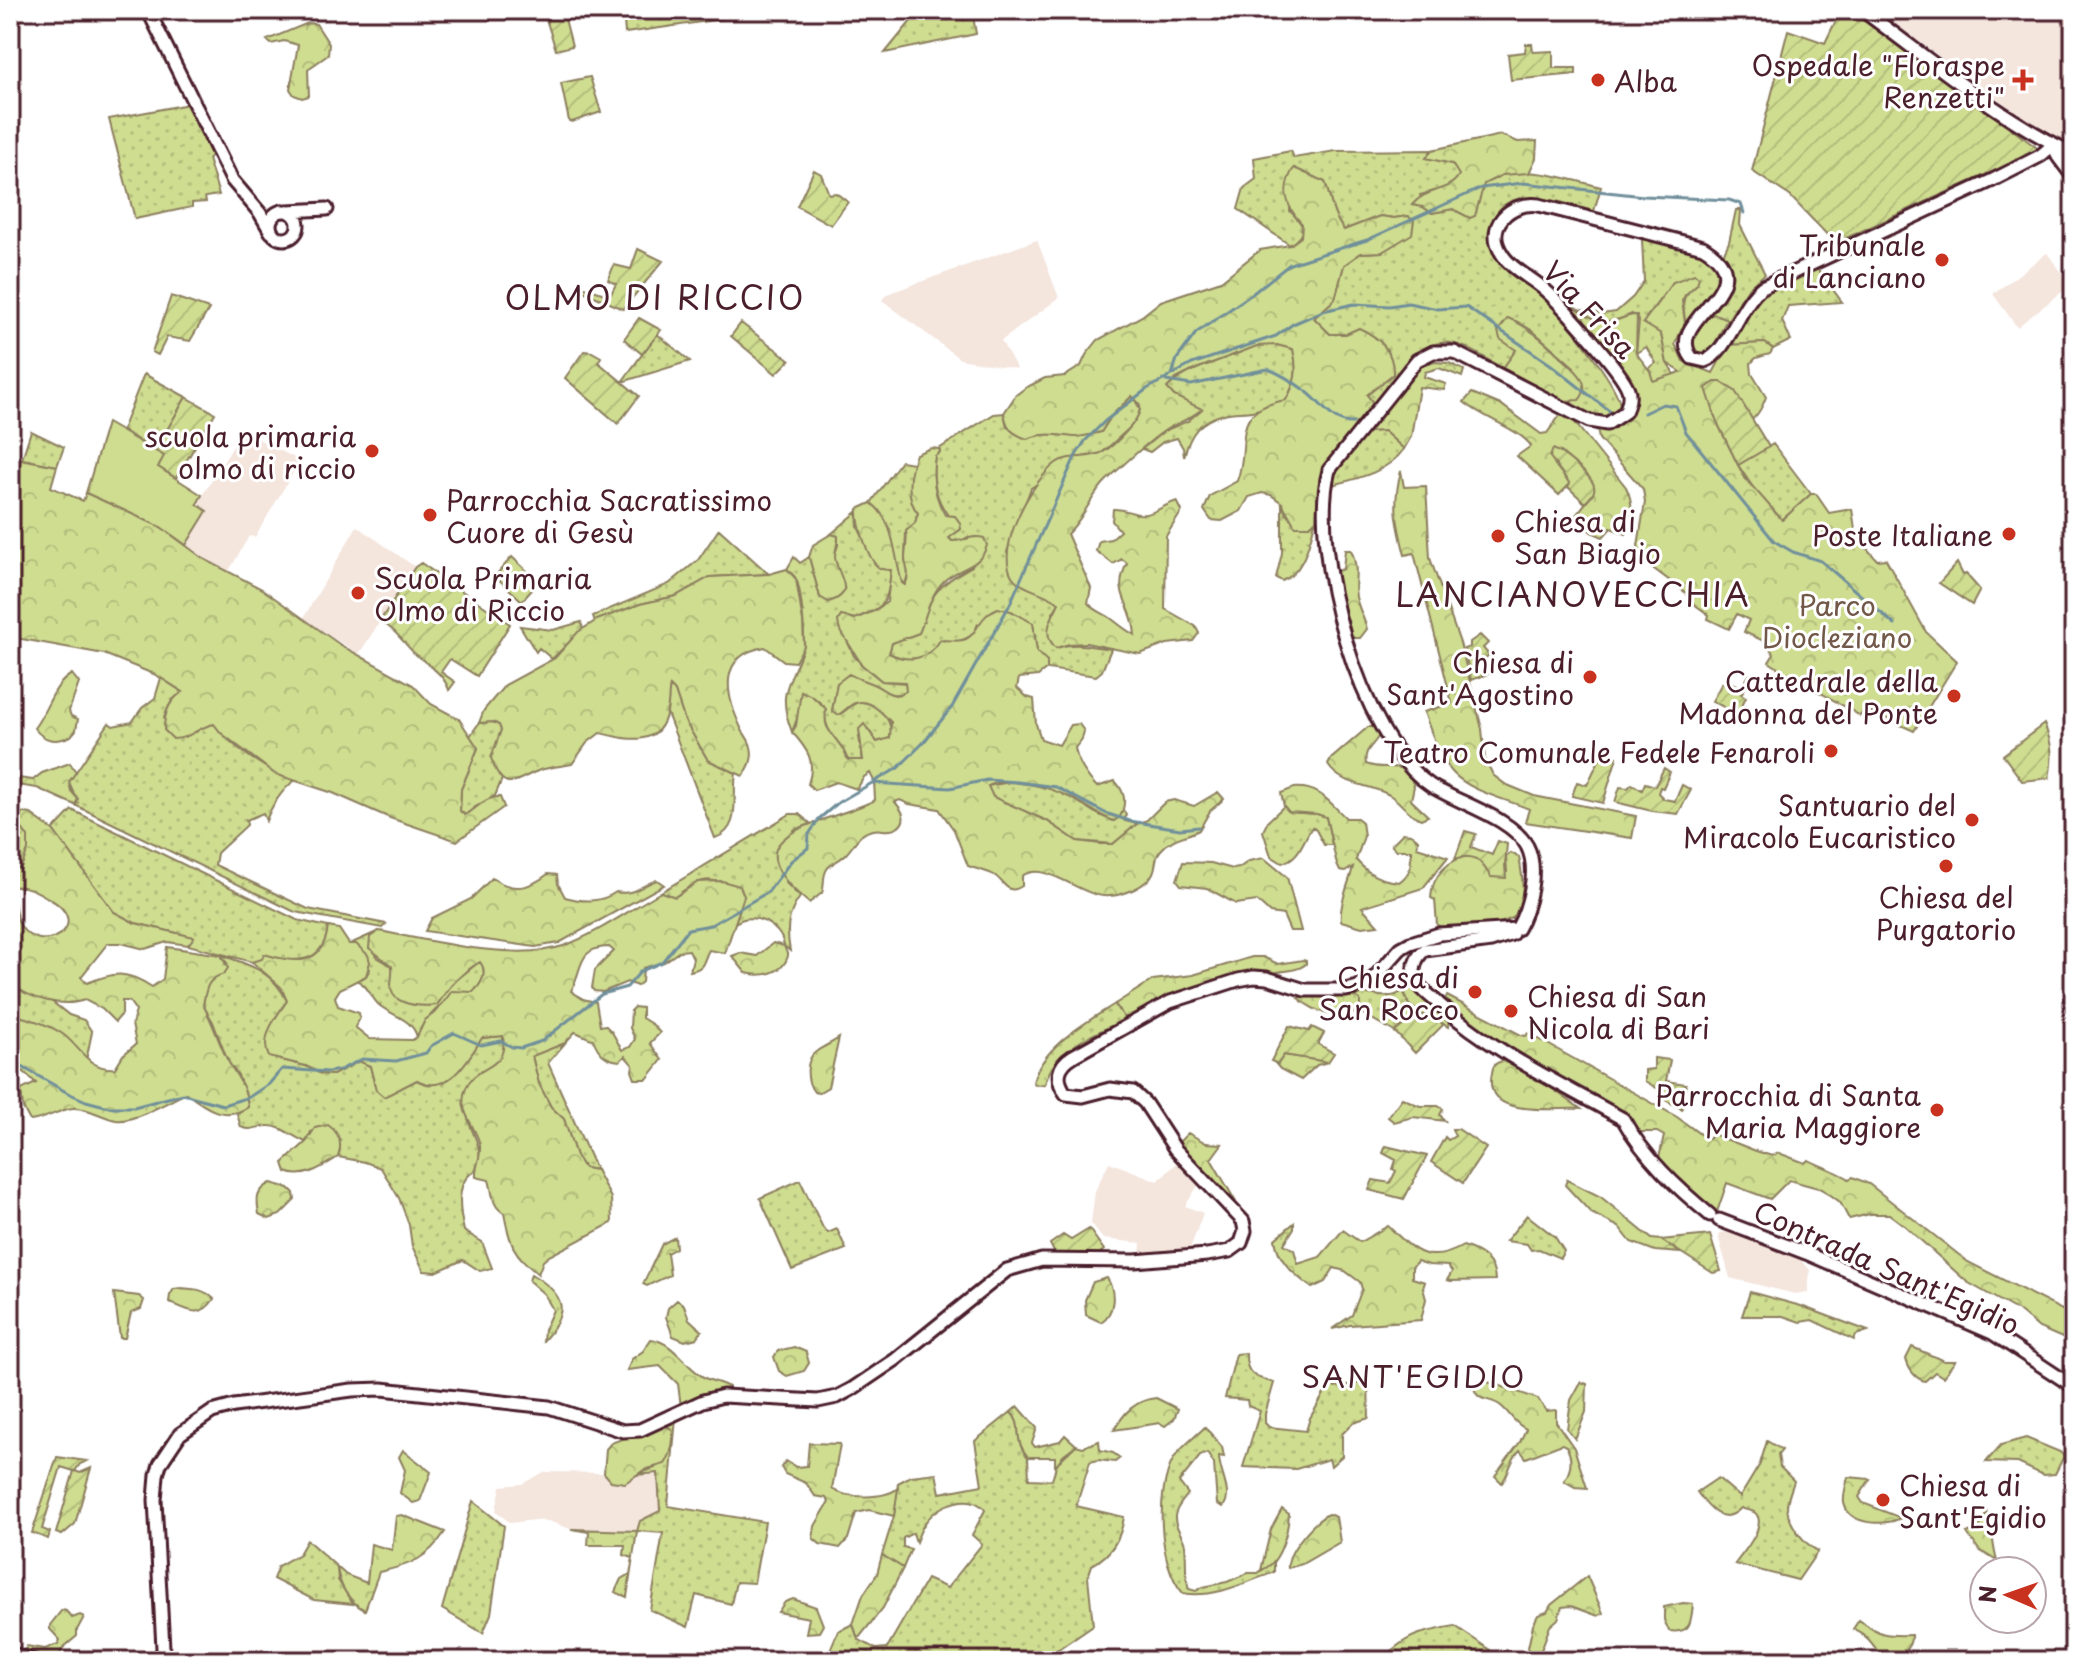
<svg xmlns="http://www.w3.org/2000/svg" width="2084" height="1671" font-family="'Playpen Sans',sans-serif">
<defs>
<pattern id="grass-dots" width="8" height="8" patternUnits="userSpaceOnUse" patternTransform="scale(2)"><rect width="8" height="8" fill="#cfdd90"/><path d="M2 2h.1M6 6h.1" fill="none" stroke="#b3bd7c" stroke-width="1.8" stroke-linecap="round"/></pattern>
<pattern id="forest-crowns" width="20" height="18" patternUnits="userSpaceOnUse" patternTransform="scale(2)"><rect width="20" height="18" fill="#cfdd90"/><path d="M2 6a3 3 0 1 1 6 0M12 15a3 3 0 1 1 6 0" fill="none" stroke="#b3bd7c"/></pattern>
<pattern id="garden-furrows" width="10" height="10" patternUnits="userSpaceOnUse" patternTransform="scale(2)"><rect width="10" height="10" fill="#cfdd90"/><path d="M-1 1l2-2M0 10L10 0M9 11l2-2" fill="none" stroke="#b3bd7c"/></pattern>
</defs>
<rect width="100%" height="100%" fill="#fff"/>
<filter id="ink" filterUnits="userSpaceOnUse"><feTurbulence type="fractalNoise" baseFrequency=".0125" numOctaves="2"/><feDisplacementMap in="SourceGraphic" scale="16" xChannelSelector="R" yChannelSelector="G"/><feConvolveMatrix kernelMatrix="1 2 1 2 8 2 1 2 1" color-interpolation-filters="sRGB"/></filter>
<g filter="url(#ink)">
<path fill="#f4e5dd" d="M1875,10H2074V146L2042,129L2005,104Z
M1037,240L1059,298L1001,341L1017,369L960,359L882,300L887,294Z
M2047,253L2071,285L2017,327L1993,294Z
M243,431L300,461L255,537L249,536L229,571L204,559L186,545L207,511L196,505Z
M357,526L415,567L359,654L303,619Z
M1109,1162L1158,1181L1177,1163L1199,1184L1185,1206L1203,1213L1190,1249L1140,1257L1141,1243L1103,1239L1091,1224L1095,1191Z
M1736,1231L1799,1257L1810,1270L1808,1292L1795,1294L1730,1278L1719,1239L1720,1233Z
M544,1472L604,1473L611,1481L625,1483L635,1475L658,1473L660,1511L640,1521L637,1531L571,1529L548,1521L535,1520L510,1523L496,1511L501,1486L522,1484Z"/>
<path fill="url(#grass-dots)" stroke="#8c7e5e" stroke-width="2" d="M623,10H749L750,15L625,33Z
M920,10H972L976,34L885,53Z
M189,104L211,155L208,159L219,195L205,197L206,202L192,203V207L135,219L109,119Z
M1432,150L1427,157L1452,164L1460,175C1453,188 1433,191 1420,195L1423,207L1432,213L1453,209L1470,218L1477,207L1483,184C1515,160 1567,179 1601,187L1594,211C1567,205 1513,181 1495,216C1491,223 1490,233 1489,240C1500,266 1521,275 1540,293C1559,309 1616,382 1620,404L1612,415L1595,418L1564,401L1572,402L1574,367L1533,331L1516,321L1501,339L1517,349L1503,368C1487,360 1469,346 1451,343C1417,337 1392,382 1374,404L1367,395L1393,374L1359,328L1346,334H1330L1314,318L1335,299L1344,265L1361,253L1382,252L1408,216L1394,218L1380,216L1344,230C1331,214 1332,202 1325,182L1294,168L1290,211C1305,226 1309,231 1290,245L1238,209L1244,188L1256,179L1254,158L1291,151L1294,158L1336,151Z
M1736,210H1741L1740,225L1765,274L1749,287L1727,321L1705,317C1714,299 1735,275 1723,255L1729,242Z
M1645,237C1708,253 1750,258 1685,323C1684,301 1678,300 1697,284L1673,282L1646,318L1661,334L1667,363L1676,377L1652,386L1647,369L1656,363L1646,347L1636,353L1639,321L1632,314C1611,325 1596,323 1577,309L1602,314L1616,312L1633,297L1644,281L1642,240Z
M1816,267L1842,302L1788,306L1782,321L1791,340L1773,349L1765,343L1728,345L1748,307L1769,288Z
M657,334L690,361L622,382Z
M1257,345H1277L1293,349C1298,369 1296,382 1286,400C1275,402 1266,407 1256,410C1246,413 1234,411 1224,414C1199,421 1190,433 1184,457L1183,448L1177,438L1163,442L1150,452L1142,449L1164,431L1188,421L1201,410L1174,396L1167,388C1191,365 1228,360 1257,345Z
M144,374L186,397L155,451L122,430Z
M1132,395L1140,409L1136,422L1102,453L1082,457L1031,488L1007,552L1059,603L1053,613L1056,648C1077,641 1090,647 1111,649L1102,671L1096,676L1047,669V661L1037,652L1033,623L978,624C976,628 975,632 972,635C969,638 917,659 913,660C905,661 896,657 889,653L892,643L919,633C930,594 937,585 972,566L968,537L960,542L952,541L949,537L960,530C939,508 930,487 935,456L940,452L939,449L994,414L1004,413L1007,427L1026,439C1042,432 1057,435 1074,436C1083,437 1092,434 1101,432L1112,415Z
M31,431L64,447L57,466L22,459Z
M1384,431L1404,449C1387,473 1356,479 1328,486L1335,468L1365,432Z
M1773,444L1811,494L1782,520L1754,489L1738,465Z
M901,461L913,463C912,482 905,497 918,513L915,523L906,531L905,560L909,570L905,585C887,562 899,524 871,503Z
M1282,503L1286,514L1310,526L1316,520C1309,541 1305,572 1282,581L1276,578L1282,553Z
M857,512L858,527L876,565L891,570C887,604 887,606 854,619L848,617L844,634L854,656L862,665L882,681L906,683L907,691C889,702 875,682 857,679C852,678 842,682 837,683L832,711L838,715C846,712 851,703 860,702C877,701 895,722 890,738L877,742L868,729L859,737L863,761L848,760C836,737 824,733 824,706L812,696L798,716L792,732C776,691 790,685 803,648C806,637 801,589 796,579C794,575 790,572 787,569L794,557L800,563L809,557L820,597L838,545V536L831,534Z
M719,529L769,574L710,577L676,596L640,604L595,622L593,616L669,584L698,560Z
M581,622L583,629L552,659L539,648L536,652L520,626L553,630Z
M161,678L184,693C172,696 168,707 164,718L196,732L203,726L214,724C233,748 266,771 295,780C282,790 271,806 266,821L263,813L246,820L247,825L217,853L215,865L308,909L386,924L382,928L295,912L75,805L78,803L69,782L109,723L113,726L132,722L142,708L155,698Z
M669,685L675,691L685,721L708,760L736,773C732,796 742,830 715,838L667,713Z
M493,722L499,725L501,730L494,766L502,779L495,796L478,805L465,815L460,811L461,789L478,748L470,736L479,723Z
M1011,782C1032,784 1056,788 1074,799C1087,808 1098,816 1114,821L1123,810L1126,814L1125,821L1137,824L1113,844L1077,841L1047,821L993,797L987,786Z
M1284,806L1289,812L1317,814L1326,817L1332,845H1324L1316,830L1312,827C1302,842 1300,858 1282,863L1271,856L1263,831L1268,821Z
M72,810L297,920L328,927C322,975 283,954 252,962L188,945L193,937L135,923L114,912L53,830Z
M790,814H799L811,824L794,830L785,882L800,897C787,915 786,930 790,951L784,946C781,925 753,910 735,923L744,896C715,876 704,874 675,897L661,892Z
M379,931L370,937L377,957L392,966L394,977L391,987C404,1007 414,1006 437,1005L453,983L480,961C488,973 482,984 474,992C469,993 464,992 460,993C444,998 422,1022 417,1037C412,1018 392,1016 379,1005C370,997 369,986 358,981L366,976L370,969L350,944Z
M221,955C250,965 273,971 287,1001L275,1019L269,1057L306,1066L321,1074L333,1075L359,1061L370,1066L376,1090L417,1080C448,1097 468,1059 482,1038L503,1036L504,1050L501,1058L491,1066L467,1114C471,1136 487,1148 475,1171C454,1181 460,1213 464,1231L482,1242L492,1268L480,1271L463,1260L436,1272L424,1271L412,1246L409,1225L399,1198L381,1168L365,1162L338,1157L340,1149L311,1132L306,1142C294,1138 281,1125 268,1126C257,1126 251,1132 241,1127L237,1114L248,1107L238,1075L228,1062L213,1022L203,1005L206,985L227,963Z
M10,983L26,993L51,1001L69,1015L84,1020L92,1032L86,1061C64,1033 45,1022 10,1014Z
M1403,991L1409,1005L1425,1015L1410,1020L1395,1032L1363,1014L1355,1013L1360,1009L1356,997L1347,995C1371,989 1384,1004 1403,991Z
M1115,1004L1118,1010L1131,1018C1100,1030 1053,1049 1045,1084L1036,1085L1033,1082C1043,1046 1085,1023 1115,1004Z
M565,1043L548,1063L596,1170L584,1168L576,1156L564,1119L551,1107L539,1084L532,1056Z
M800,1180L823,1228L828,1233L837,1229L846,1249L792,1270L760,1198Z
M1527,1215L1555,1237L1564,1251L1560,1258L1539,1249L1531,1250L1527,1244L1506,1241Z
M531,1274C565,1294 571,1311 543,1341L544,1330L553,1310L544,1294L529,1281Z
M1750,1292L1801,1306L1868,1331L1856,1335L1854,1340L1812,1320L1800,1322L1783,1316H1742Z
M1246,1353C1245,1375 1255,1377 1274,1383L1265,1414V1423L1269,1427L1306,1431L1310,1418L1330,1384L1335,1387L1368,1382L1369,1418L1353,1423L1342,1434V1456L1331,1466L1329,1459L1296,1469L1243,1467L1260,1411L1248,1406L1247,1400L1225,1398L1236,1354Z
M1011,1412C1025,1427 1012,1439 1028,1457L1029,1479L1052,1480L1057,1463L1076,1445L1083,1447L1099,1441L1100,1450L1113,1453L1120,1458L1115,1462L1098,1460L1090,1462L1076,1506L1124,1517C1121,1538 1111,1555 1092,1565L1088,1577L1093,1625L1054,1652L1048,1661H850L830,1650L838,1631L853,1624L858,1639L876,1649L887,1648L927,1579L947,1588L982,1544L972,1535L985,1510C971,1492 940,1504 928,1519C922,1525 919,1534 916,1542L913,1533L903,1538V1547L911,1549L903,1568L882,1555L894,1516L898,1483L911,1476L936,1473L940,1493L982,1485L975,1441Z
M676,1418L668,1506L765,1522L754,1583L736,1582L731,1604L696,1595L688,1627L650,1610L663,1533L637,1531L640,1521L660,1511L658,1473L635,1475L655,1468L662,1424Z
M1205,1427L1222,1447L1224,1457L1219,1456C1219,1474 1234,1493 1223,1507L1217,1504L1214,1464L1207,1453L1200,1456L1179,1482L1188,1494C1183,1501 1176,1507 1175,1516C1174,1528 1183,1534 1185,1545C1187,1560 1184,1574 1189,1589L1196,1591L1203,1587L1227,1582L1248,1573H1258L1274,1562V1572C1247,1582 1213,1599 1183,1593C1158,1565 1155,1490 1174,1458C1182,1446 1195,1437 1205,1427Z
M2026,1438L2060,1452L2064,1456L2055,1474L2043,1475L2018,1463L1986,1462L2001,1445Z
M1767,1441L1782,1450L1778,1455L1780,1467L1794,1481C1792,1488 1787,1499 1787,1507C1788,1523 1804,1544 1818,1551L1798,1580L1735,1564C1742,1554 1770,1523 1754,1512C1750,1510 1746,1510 1741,1508C1723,1527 1708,1508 1697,1492L1718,1478L1740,1497L1760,1464Z
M473,1501L504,1526L491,1614L483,1633L442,1609Z
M307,1540L337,1567L338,1580L353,1604L314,1600L273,1579L278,1566L299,1554Z
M1455,1626L1490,1650L1485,1661H1379C1409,1634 1417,1633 1455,1626Z"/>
<path fill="url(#forest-crowns)" stroke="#8c7e5e" stroke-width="2" fill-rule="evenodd" d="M308,23L316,24L329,44L328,55L308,69L309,96L302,98L294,95L290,89L298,45L284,41L271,44L267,40Z
M1501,135L1518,142L1537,141L1536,158L1529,173L1502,175L1484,184L1475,216L1470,218L1453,209L1432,213L1423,207L1412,205C1427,187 1449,193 1459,175L1452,164L1426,158L1432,150Z
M1294,168L1325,182C1332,202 1331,214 1344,230L1380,216L1394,218L1408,216L1414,221L1412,234L1382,252L1361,253L1344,265L1335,299L1314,318L1330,334H1346L1359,328C1379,337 1394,351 1393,374L1367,395L1374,404L1320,476L1316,520L1310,526H1295L1282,503L1271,495L1262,493L1249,497L1241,511L1222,521L1211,520L1204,510L1210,496L1237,481C1252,440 1227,411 1286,400C1296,383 1298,369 1293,349L1277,345L1257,346L1196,369L1176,379L1167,388L1174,396L1202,409C1187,421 1178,422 1164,431C1144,445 1125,463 1107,480C1090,496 1085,518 1067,534L1091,588L1088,603C1096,612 1103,612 1112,619C1120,625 1125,630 1135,635C1133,601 1111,596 1127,563L1122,559L1113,564L1096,551L1099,541L1111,539L1120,531L1112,521L1113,509C1125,508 1134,516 1146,514C1155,513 1166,504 1177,501L1182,511L1166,536L1165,609L1195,626L1199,633L1193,641L1167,644L1140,654L1086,643L1069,644L1056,648C1041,634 1051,619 1059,603C1045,592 1020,589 1012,576C995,547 1032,481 1056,463C1068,454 1090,460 1103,452C1114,446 1143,418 1140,405C1139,403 1134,398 1132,396L1112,415L1101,432C1092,434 1083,437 1074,437C1057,435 1043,432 1027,439C1011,433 1007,429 1004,413L1016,395L1025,388L1045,378L1065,376L1081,366L1086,355L1098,340L1142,316L1161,301L1221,281L1260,250L1290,245L1301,237L1302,224C1286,207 1280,189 1294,168Z
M1694,274L1699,277L1697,284L1685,295L1682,301L1685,323L1675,344L1683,361L1713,373L1728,345L1765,343L1773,349L1770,354L1756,358L1751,363L1752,374L1766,397C1755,427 1745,424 1717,422L1744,477L1782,520L1811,494H1816L1829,513L1852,509L1856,536L1877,560L1886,559L1926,632L1957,661L1914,731L1865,709L1860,716C1830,697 1799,682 1769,662L1774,654L1764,641L1744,632L1749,620L1737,614L1729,629L1708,619L1709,615L1690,601L1686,593L1650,566L1641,555L1638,546L1645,502L1643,489L1599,439L1597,429C1619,428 1627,416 1634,396L1560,303L1561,298C1579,307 1591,324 1613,321C1622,320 1628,314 1637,315L1636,353L1650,371L1653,381L1681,372L1667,363L1661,334L1643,323L1673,282Z
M1715,314L1727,319L1711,352L1699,353L1692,346L1691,338L1705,317Z
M1508,318C1529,327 1543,340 1559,355C1571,367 1595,382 1579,400L1564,401L1503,368L1516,350L1500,339L1498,331Z
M1434,362L1449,363L1464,370L1462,377L1439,368L1425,372L1424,377L1446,384L1444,390L1419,387L1411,437L1404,449L1384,431L1365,432L1418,367Z
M1472,393L1503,406L1541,434L1547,433L1561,414L1572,419L1626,487C1633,501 1634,520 1626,534L1611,528L1603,537L1591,532L1576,515L1593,494L1589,477L1561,452L1554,464L1570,484L1559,495L1517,456L1531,446C1521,430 1481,417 1464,402Z
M931,448L939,449L940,452L935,456C931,478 934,496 945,515L955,516L960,523L961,529L949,538L952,541C964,542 971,534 984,538L987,545C981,568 959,567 944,581C929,596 927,615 919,633L892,643L889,653C908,663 929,660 940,640C947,640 959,642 966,639C978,634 978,616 998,608L1011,611L1033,623L1037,652L1047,662V669L1038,676L1019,678L1017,688L1027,697L1034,699L1036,724L1041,739L1059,745L1071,725L1079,724L1084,731L1082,739L1075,748C1077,762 1087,777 1097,787L1115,781C1125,792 1127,802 1120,817L1114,821C1097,815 1085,804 1069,797C1046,786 1012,776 988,786L993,797L1047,821L1077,841L1101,844H1113L1137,824L1147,820L1165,802L1174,800L1194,806L1218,792L1224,799L1210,811L1199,830C1185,837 1172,837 1161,850C1154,857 1157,865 1153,873C1147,886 1124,895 1110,896C1081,899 1047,859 1022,876V886C1007,896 1005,882 994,875C987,871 976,869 968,866L954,830L939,809L909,804L900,800L895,802C902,810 909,820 897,828C889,833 881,828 873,830C858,833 855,845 846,854C841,860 831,863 827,869C822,877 825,885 822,893L809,903C720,831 826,825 875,800L874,781L870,773L864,777L857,789L836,782L814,790L808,784C816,761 808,750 792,732L796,726L801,691L812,696L826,709C824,726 827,728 837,741C842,746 845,753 848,760H863L859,729L864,724L877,742L890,738L891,722C882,713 869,698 855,703C848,706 844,712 838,715L832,711L837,683L849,674C858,679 866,681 875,685C887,691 893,700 906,691L905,682L882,681L862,665L839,628L838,621L841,616L855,619L874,611L887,602L891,570C886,570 882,570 878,567C867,558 857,522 858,509L871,503C895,521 894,555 902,583L905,585C911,573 906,570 905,559C905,549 908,541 906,531L915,523L918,513C905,498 909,472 916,454Z
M21,459L57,466L51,487L83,501L86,493L161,527L204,559L262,589L342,646L413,685L431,704L459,719L478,748L461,789L460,811L465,815C477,809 485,796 500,797L504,807L457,841L390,818L333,793L275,774L221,733L214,724C198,727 190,739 173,739L164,730C164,714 169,700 183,692L156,675L104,654L10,637V460Z
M1401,471L1404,487L1426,486L1430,558L1460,643L1482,729L1485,759L1493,775L1505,784L1534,796L1636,816L1632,838L1525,822L1529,809C1505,799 1472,792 1454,774C1441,761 1430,730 1424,712L1452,703L1414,553L1405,555C1397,523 1392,505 1401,471Z
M831,534L838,536C838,543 835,550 835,557C836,574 859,594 828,602L820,597L809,557L813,545Z
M1345,550H1351C1360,569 1353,580 1356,597C1358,607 1364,618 1367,629L1360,638H1354L1349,635L1334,572L1343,569Z
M787,569L796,579L803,622L804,646L795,662L784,661L765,647C717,655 725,695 742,730C745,735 750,741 751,747C754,758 750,767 743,776L708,760L685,721L675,691L670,686C668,694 669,703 667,711C660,749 626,739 600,733L587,743L572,764C561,766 550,767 540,770C514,780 504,796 491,758L501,730L499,725L493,722L479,723L484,710L505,685L555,658L578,632L597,620L640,604L676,596L710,577L769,574Z
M72,674L79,683L69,711L71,716L78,719L76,730L71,736C55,743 44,741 34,728C48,710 53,684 72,674Z
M1368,727H1375L1380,733C1375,746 1363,748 1366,764C1388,773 1404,756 1414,786L1411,800L1428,816L1421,819C1408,815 1402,803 1391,796C1370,783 1342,787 1328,765L1331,759Z
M70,763L76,772L69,782L71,791L78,799L75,805L37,788L10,784V777L33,780L42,773Z
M1294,788C1319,786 1329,802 1346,818H1357L1362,822L1364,836L1356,860C1369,875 1380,880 1399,882C1412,873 1411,865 1411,850H1396L1391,845L1403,833L1411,834L1418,840L1417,847L1448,857L1423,888L1362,907L1378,925L1362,927L1341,921C1339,904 1349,884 1353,867L1345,872L1340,871L1337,865L1326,817L1317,814L1289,812L1284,806L1281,793Z
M10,811L31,814L53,830L114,912L135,923L194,937L188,945L167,942L145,949L121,943H108L81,977L87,983C114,972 126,970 152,987L163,979L167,947L221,955L228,968L224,974C207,978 206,989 203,1005C213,1022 218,1041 227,1059C236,1076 247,1087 248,1107C224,1122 206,1108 186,1093C170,1101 133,1123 116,1120C101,1117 88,1107 73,1108C61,1109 46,1119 30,1121L23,1108L21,1090L36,1083L24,1072L10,1066V1014C28,1018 49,1024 64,1035C82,1049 88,1070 115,1068L123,1055L136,1044L132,1024L136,1011L129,1001H122V1014L115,1022L102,1009L85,1000C62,1008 29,999 10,983V863L20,869L28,837L20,826L10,825ZM13,887C26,885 37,891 48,898C98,925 39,959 20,925C14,914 14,899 13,887Z
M1511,853L1519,857C1523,878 1526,898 1515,917L1498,924L1444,928L1437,925L1435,900L1431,898C1432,875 1449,858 1471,856L1484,864L1488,871L1507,872L1506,857Z
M1264,858L1287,877L1301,931H1290L1283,915L1270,913L1257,901L1236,904L1207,888L1181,885L1177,880L1183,862L1211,863L1233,869L1239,868L1249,861Z
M548,874L557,875L558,884L565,897C583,902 600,903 616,892C634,896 641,885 657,880L664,885L559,943L535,947L425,931L432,918L471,899L492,878C513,892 529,889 548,874Z
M722,881L740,886L744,896L725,953L709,950C702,961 707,968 690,971L693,958L689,950L680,951L664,962L643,968L642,982L637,986L627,982L603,992L594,991L592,988L595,970L614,951L609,947C577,947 583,969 571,991L583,999L596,1002L600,1026L605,1025L612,1032L622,1050L630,1047L635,1039L630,1028L631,1010L634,1007L642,1008V1018L653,1025L660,1033L650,1043L662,1060L647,1079H635L632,1071L633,1065L625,1056L620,1061C605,1060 598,1052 593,1039C586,1038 582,1034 575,1032L565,1043L532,1056L539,1084L551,1107L564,1119L576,1156L584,1168L596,1170L611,1198L612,1223L549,1256L543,1261L538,1274C513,1254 510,1245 504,1213C491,1206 493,1192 489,1180L476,1177C475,1167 481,1158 480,1146C477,1126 456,1112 466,1088C476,1063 508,1072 503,1036L482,1038C468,1060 448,1097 417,1080L384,1097L376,1090L370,1066L359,1061L333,1075L321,1074L306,1066L269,1057C259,1037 276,1017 287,1001L281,987L252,962L262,959L264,954C294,963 323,968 328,927L339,929L349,944H356L368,955L370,962L366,976L340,989L335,997L338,1006L359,1013L360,1018L355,1027L370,1039L412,1040L417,1037L425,1020L437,1011L452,991L473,992C482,984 488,972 480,962C462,972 448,987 437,1005C423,1007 391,1006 391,986C391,979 393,974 392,966L369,948L370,937L379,931C429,940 515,962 563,946C597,934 629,910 661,892L675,897L698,882Z
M773,943L784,946L788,956C783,974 762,977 746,973L732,956L740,953L757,956Z
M1252,957H1263L1278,964L1303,960L1306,961V964C1295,973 1274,971 1260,974L1136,1018L1124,1017L1115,1004L1153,980L1193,975Z
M1409,977L1430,1003L1449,1018L1448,1027L1430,1015H1423L1409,1005L1403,988Z
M1309,995L1356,997L1360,1000V1009C1343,1024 1313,1011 1298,998Z
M1447,996L1521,1035L1526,1036L1528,1033L1677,1117L1704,1137L1709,1138L1713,1134L1756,1151L1772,1156L1779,1153L1805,1163L1808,1160C1818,1165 1843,1174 1849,1179L1853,1177L1869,1184L1968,1262L2074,1316V1361L2068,1357L2067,1340L2039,1328L2020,1312L1967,1282L1905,1226L1889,1214H1870L1849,1219L1840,1202L1822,1189L1789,1180L1770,1199L1727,1183L1717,1212C1694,1196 1675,1182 1659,1158L1664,1136L1657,1132H1632L1441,1004Z
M839,1038L828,1087L818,1093L814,1092C806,1082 804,1059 817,1051C824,1046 832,1043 839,1038Z
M1284,1055L1328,1062L1317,1065L1301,1080L1280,1069L1275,1063H1278Z
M1503,1061L1534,1076L1581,1109C1554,1107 1481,1120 1492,1073C1493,1065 1495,1063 1503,1061Z
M328,1125C340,1133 343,1143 338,1157C322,1167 304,1180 286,1172L283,1163L306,1142L315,1128Z
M1188,1133L1206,1143L1222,1144L1211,1159L1236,1202L1179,1148L1178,1143Z
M1567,1180L1601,1197L1652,1239L1661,1240L1681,1253L1655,1251L1631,1242L1619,1227L1591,1213L1565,1185Z
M271,1183L289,1188L294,1193L295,1200L280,1215L269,1219L259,1214C256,1199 256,1191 271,1183Z
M1294,1223V1228L1284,1244L1294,1250L1298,1264L1320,1257L1343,1230L1360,1242L1388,1226C1414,1251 1428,1266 1463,1246C1481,1252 1494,1260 1495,1280L1451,1281L1447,1280L1452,1272L1448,1266L1429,1265L1417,1261L1412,1267V1278L1425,1282L1423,1288L1426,1299L1421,1320L1350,1325L1332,1329L1352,1315L1362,1289L1360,1282L1345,1271L1334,1268L1325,1282L1312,1288C1295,1275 1278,1262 1275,1239Z
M675,1237L676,1248L667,1253L670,1275L647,1286L643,1284L662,1244Z
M1107,1278C1116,1292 1115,1313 1101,1322L1086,1315L1085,1300L1093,1282Z
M181,1288C195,1289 204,1289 214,1299C200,1320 188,1310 169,1302L170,1295L174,1289Z
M114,1293L139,1296L144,1300L141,1309L131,1313L125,1338H120Z
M677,1300L684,1305L689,1319L702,1331L697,1338L685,1341L673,1336L666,1317L668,1308Z
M651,1339C674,1342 685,1367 705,1378C712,1381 721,1383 729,1387V1391L681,1407L678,1384L660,1366L627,1370L632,1359L643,1351Z
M794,1347L806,1352L809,1363L804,1371L787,1376L779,1371L774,1357L778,1351Z
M1478,1381L1492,1383L1538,1399L1546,1411L1556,1410V1422L1574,1448L1587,1488L1575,1487L1564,1481C1572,1469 1573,1458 1566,1446L1562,1444L1526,1458L1520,1450C1510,1460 1510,1472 1502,1483L1495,1476L1520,1442L1526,1429C1513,1423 1511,1414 1501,1406C1490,1397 1477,1403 1474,1387Z
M1156,1398L1178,1409L1174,1419L1165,1426L1160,1423L1114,1430C1124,1413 1135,1400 1156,1398Z
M1018,1406L1037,1428L1032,1443L1035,1447L1060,1441L1065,1435L1076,1445L1063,1455L1055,1467V1457H1028C1011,1437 1025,1427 1011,1412Z
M662,1424L672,1429C675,1440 671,1455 665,1464L644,1470L625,1483L611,1481L604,1473L606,1449L611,1443Z
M809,1443L840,1444L832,1489C846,1499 885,1499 898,1488L894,1516L869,1510L856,1513L848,1539L840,1548L820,1544L813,1538L815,1526L829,1502L826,1498L815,1496L806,1483L785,1474L781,1467L786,1461L796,1467L807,1466Z
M403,1450L431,1472L420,1501L413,1503L400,1493L405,1470L399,1457Z
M1848,1477L1870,1479L1859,1497L1863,1503L1901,1518C1885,1526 1849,1526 1844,1503C1843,1495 1846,1485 1848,1477Z
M1282,1509L1289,1514C1288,1532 1280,1565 1261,1570L1271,1529Z
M1987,1512C1993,1527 1992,1545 1997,1561L1979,1550L1967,1533L1979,1528Z
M1328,1514L1336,1517L1340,1542L1302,1564L1288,1568C1286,1552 1314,1521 1328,1514Z
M402,1515L445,1532C427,1559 411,1565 379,1572L365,1610C349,1602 339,1586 337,1567L346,1575L367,1583L371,1544L392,1550L396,1516Z
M571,1529L637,1531L627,1597L615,1592L621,1579L630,1574L633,1558L624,1555L625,1545H588L589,1532Z
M882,1555L903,1568L883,1608L858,1639L853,1624L863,1595L877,1574Z
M1587,1576L1603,1613L1598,1616L1571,1606L1562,1607L1558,1619L1550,1626L1537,1661H1525L1533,1625L1538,1615L1547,1612L1551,1605Z
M793,1599L816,1607L823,1625L819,1632L806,1633L809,1618L778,1612L785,1602Z
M1683,1603L1693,1604C1691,1623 1691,1634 1669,1631L1664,1620V1607Z
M62,1610L66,1611L72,1618L80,1615L84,1617L77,1630V1636L63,1648L59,1656L69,1661C54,1661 34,1663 25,1650L27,1646L45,1649L58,1644L60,1640L50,1629V1625Z
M1859,1620C1880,1635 1885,1636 1911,1635C1912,1650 1895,1661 1881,1658C1875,1646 1865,1633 1853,1629Z"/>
<path fill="url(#garden-furrows)" stroke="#8c7e5e" stroke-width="2" d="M1841,10H1850L2040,150L1835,243L1790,196L1752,171L1788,30L1825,43Z
M563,11L572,46L556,50L545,16Z
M1526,44H1532L1533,52L1553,51V68H1576V74L1511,80L1508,54L1525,52Z
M590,77L601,112L572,122L569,121L561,83Z
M814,170L821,174L829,194L836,193L848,202L831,225L797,206Z
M638,249L663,261L623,309L583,291L585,287L610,296L616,284L608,280L614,265L631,269Z
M171,296L209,309L190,341L167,337L158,355L152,352Z
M639,318L661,330L642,354L624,339Z
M741,323L790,360L776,374L731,336Z
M584,351L592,352L601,357L598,362L639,396L618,424L565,378Z
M1715,382H1721L1735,391L1769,447L1738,465L1717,422L1706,388Z
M186,397L215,413L176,478L158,467L155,451Z
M1553,449C1562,452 1592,476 1594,486C1596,493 1589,498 1585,503L1568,487L1570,484L1550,457Z
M421,563L510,624L477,676L450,659L441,672L455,682L449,690C443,672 426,664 413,652C401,640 396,630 380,621L415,567Z
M1957,563L1963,575L1966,574L1980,590L1972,605L1939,583Z
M1480,635L1488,643L1483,648L1489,655L1480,662L1488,674L1471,680L1464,649L1470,647V642Z
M1749,675L1753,677L1741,694L1746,697L1737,714L1712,701L1722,683L1729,688L1732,683L1742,687Z
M2044,724C2053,745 2053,757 2049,778L2022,781L2003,755Z
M1604,750L1617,757L1603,803L1572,796L1577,782L1587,785Z
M1664,768L1670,772L1663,788L1660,787L1658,793L1664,799L1675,801L1682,785L1691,790L1678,814L1652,811L1615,802L1620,787L1628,788L1632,784L1642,790L1645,783L1655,786Z
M12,823L20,826L28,837V850L20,870L10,863V825Z
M1465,831L1476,834L1471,847L1492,855L1498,841L1507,844L1505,865L1506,878L1491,877C1481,862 1476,852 1455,859Z
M1426,1015L1439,1020L1443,1025L1415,1053L1395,1032L1410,1020Z
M1289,1026L1309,1031L1312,1027L1324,1033L1318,1044L1334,1053L1328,1062L1284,1055L1278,1064L1271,1061Z
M1654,1058L1670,1060L1666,1081L1686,1084L1682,1109L1663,1099V1092L1645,1081V1070L1654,1069Z
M1402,1098L1420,1106H1438L1443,1109L1440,1115L1445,1121L1413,1117L1394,1122L1388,1117Z
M1452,1129H1458L1486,1148L1463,1183L1431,1162L1445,1137L1448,1140L1455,1136Z
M1386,1146L1427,1156L1404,1199L1369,1190L1373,1180L1390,1183L1396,1171L1393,1169L1396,1160L1383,1153Z
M1089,1229L1104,1250L1097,1255L1056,1256L1050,1244L1063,1235L1071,1240Z
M1710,1235L1721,1271L1713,1273L1661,1240Z
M1912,1347L1944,1361H1955L1943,1377L1935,1372L1925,1381C1915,1379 1908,1368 1906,1359Z
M1581,1382L1587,1384L1586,1412L1575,1439L1567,1429L1571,1400Z
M57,1457L87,1461L80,1464L75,1471L80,1473L91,1468L75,1524L62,1535L56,1533L74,1471L61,1467L42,1529L50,1532L48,1539L32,1533Z"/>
<path fill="#cfdd90" stroke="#8c7e5e" stroke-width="2" d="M107,423L164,456L158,467L202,495L197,504L207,511L186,545L161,527L86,493Z
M512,557L539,582L522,601L495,576Z"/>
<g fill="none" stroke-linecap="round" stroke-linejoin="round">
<path stroke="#708f9b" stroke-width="3" d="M1172,375L1177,359L1196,333L1252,294L1290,264L1367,240L1481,188L1523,183L1644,196L1729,200L1741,204L1744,213
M1166,381L1191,385L1268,369C1282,374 1295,383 1307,392C1322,403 1332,424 1353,423
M1644,413L1663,404L1676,406L1686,432L1774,541L1793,552L1821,561L1895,625
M873,783L950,788L987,780L1018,782L1056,787L1105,813L1130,821L1180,829L1199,827
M10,1060L68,1093L86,1101L109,1107H134L183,1094L223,1105L249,1097L269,1084L282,1069L328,1072L340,1070L362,1059L396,1061L426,1053L431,1046L454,1033L481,1045L501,1041L512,1047L521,1048L542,1041L602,994L627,987L641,971L662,962L688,929L711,925L768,892L791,861L808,848L809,834L820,818L839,802L898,768L923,743L952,707L1009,606L1075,457L1085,441L1105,421L1147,389L1192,364L1276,336L1293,324L1323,311L1354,304L1390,306L1408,303L1438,309L1466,307L1550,364L1613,414"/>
<defs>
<path id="tertiary" d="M148,10L232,180L260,213L271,232
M1862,10C1931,60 1998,118 2074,154
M2053,145L2059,158L2074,178
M270 225a14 14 0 1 1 28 0a14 14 0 1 1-28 0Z
M288,211L327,209
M1512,934L1491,941L1425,950C1415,957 1411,971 1417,982C1422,991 1432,997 1439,1004C1493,1052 1561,1084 1623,1119C1644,1157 1677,1188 1710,1215
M1719,1220L1806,1253L1992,1333L2074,1387
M10,1653L35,1661
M161,1661L163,1648L155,1500L157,1475L160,1464L180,1434L212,1412L234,1406L352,1390L382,1389L549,1407L623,1431L640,1430L703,1401L723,1396L818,1401L837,1397L852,1389L895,1360L1007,1270L1042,1260L1135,1261L1207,1255L1230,1251L1241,1243L1245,1231L1243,1221L1175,1149L1145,1103L1133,1092L1110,1089L1083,1096L1066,1094C1055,1079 1057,1066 1073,1056L1170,1002L1238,980L1254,977L1267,978L1305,990H1346L1358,987L1374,978L1401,948L1410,943L1439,934L1517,929C1529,908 1539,869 1527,846C1511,817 1457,803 1430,785C1360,738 1308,550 1329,470L1417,360L1433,352H1454L1589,421L1607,424L1625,412C1628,405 1631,397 1628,389C1621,370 1562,305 1545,290C1532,278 1511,269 1502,254C1484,227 1509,201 1539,205L1703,247C1769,287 1661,319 1692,358L1705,361C1729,351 1739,305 1762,287L1993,180L2040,156L2053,145"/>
</defs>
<use href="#tertiary" stroke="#4a1f2b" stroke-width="17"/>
<use href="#tertiary" stroke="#fff" stroke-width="11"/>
</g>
</g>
<g fill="#c8321e" stroke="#fff" stroke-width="3">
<circle cx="1598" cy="80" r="8"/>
<path d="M2019 68h8v8h8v8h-8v8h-8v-8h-8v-8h8z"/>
<circle cx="1942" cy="260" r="8"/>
<circle cx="372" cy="451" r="8"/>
<circle cx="430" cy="515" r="8"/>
<circle cx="2009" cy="534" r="8"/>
<circle cx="1498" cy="536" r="8"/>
<circle cx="358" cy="593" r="8"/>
<circle cx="1590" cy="677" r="8"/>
<circle cx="1954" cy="696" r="8"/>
<circle cx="1831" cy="751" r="8"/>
<circle cx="1972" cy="820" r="8"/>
<circle cx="1946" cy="866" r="8"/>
<circle cx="1475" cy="992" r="8"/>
<circle cx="1511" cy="1011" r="8"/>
<circle cx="1937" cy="1110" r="8"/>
<circle cx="1883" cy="1500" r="8"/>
</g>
<g text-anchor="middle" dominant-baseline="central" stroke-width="6" stroke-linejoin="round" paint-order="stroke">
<g font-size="28" fill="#4a1f2b" stroke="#fff" text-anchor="end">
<text x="2005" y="64">Ospedale "Floraspe<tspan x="2005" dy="32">Renzetti"</tspan></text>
<text x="1614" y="80" text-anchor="start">Alba</text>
<text x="1926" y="244">Tribunale<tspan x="1926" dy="32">di Lanciano</tspan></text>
<text x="356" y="435">scuola primaria<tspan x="356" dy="32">olmo di riccio</tspan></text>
<text x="446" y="499" text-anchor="start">Parrocchia Sacratissimo<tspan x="446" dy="32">Cuore di Gesù</tspan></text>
<text x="1514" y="520" text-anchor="start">Chiesa di<tspan x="1514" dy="32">San Biagio</tspan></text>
<text x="1993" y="534">Poste Italiane</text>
<text x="374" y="577" text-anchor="start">Scuola Primaria<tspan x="374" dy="32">Olmo di Riccio</tspan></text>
<text x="1574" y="661">Chiesa di<tspan x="1574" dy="32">Sant'Agostino</tspan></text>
<text x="1938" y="680">Cattedrale della<tspan x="1938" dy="32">Madonna del Ponte</tspan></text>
<text x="1815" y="751">Teatro Comunale Fedele Fenaroli</text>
<text x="1956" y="804">Santuario del<tspan x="1956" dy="32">Miracolo Eucaristico</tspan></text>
<text x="1946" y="896" text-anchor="middle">Chiesa del<tspan x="1946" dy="32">Purgatorio</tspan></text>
<text x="1459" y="976">Chiesa di<tspan x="1459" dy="32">San Rocco</tspan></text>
<text x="1527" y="995" text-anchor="start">Chiesa di San<tspan x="1527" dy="32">Nicola di Bari</tspan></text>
<text x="1921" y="1094">Parrocchia di Santa<tspan x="1921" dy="32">Maria Maggiore</tspan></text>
<text x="1899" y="1484" text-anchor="start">Chiesa di<tspan x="1899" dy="32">Sant'Egidio</tspan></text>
</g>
<g font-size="28" fill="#4a1f2b" stroke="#fff">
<text transform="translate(1590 309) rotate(47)">Via Frisa</text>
<text transform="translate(1887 1267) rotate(24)">Contrada Sant'Egidio</text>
</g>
<g font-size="28" fill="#725849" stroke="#fff">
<text x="1837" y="604">Parco<tspan x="1837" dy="32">Diocleziano</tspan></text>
</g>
<g font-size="30" letter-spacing="2" fill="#4a1f2b" stroke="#fff">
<text x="1414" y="1375">SANT'EGIDIO</text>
</g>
<g font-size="32" letter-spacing="2" fill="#4a1f2b" stroke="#fff">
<text x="655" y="297">OLMO DI RICCIO</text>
<text x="1573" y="594">LANCIANOVECCHIA</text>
</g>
</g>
<rect width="2084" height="1671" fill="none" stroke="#fff" stroke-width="40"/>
<rect x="20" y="20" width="2044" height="1631" fill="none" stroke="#4a1f2b" stroke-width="3" filter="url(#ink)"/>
<g transform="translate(2008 1595) rotate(272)"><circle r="38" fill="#ffffff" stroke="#b7a5aa" stroke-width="2"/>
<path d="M0-6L14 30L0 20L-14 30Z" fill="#c8321e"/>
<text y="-12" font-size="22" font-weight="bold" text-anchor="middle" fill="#4a1f2b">N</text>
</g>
</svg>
